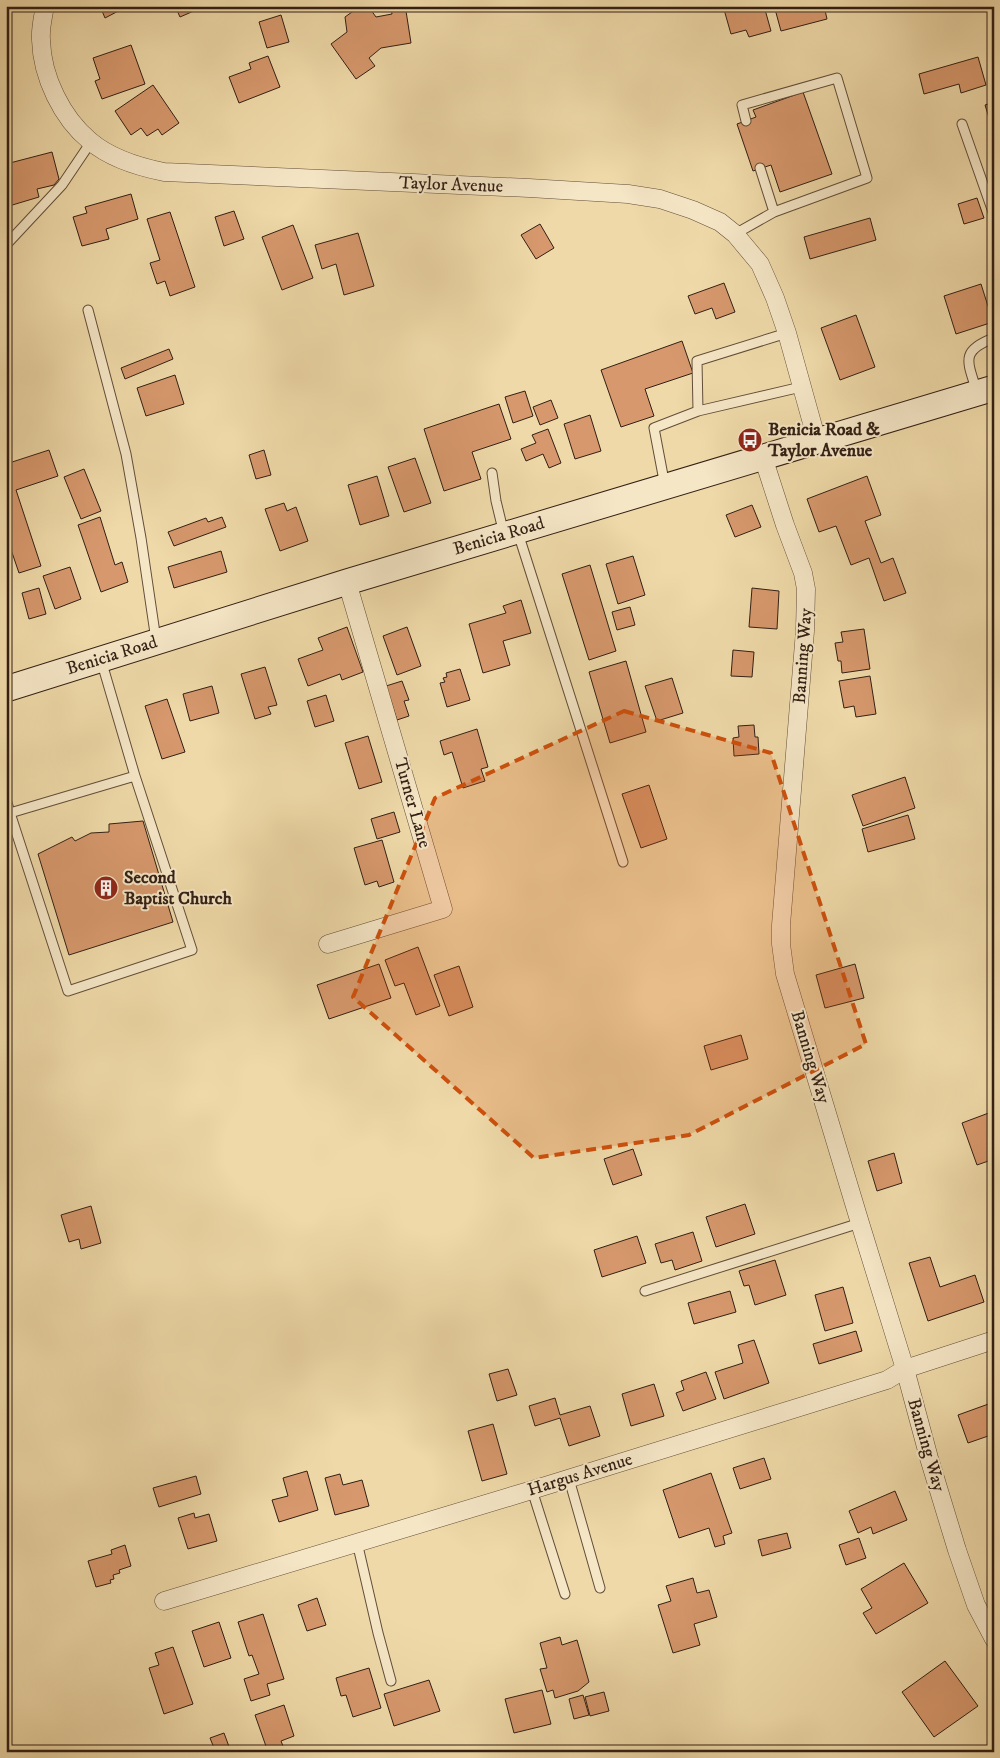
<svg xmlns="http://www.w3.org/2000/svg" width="1000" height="1758" font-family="'IM FELL DW Pica',serif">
<rect width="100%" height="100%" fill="#efd9a8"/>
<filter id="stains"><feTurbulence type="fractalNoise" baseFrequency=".004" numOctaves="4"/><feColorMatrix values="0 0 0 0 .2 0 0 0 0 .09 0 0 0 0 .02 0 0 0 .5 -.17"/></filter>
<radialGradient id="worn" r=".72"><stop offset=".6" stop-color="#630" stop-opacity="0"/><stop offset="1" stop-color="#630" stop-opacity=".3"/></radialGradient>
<path fill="#d6986c" stroke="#321f14" d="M100,6H128L105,18Z
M175,6H202L203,7L180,17Z
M368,6L376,17L392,14L391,7L403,6L406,11L411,43L381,48L369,58L375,66L356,79L331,44L347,32L345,17L359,7Z
M723,6H764L771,31L749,37L746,30L731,34Z
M784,6H824L827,19L781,31L775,9Z
M281,15L289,42L267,48L259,22Z
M131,45L145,84L102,99L95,81L100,79L93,58Z
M268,56L280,87L239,103L229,77L251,69L249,63Z
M978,57L986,85L961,93L959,84L924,94L919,74Z
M153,85L179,123L162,135L158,129L147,136L141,128L131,135L115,111Z
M803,92L832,174L780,192L771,165L753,171L737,124L756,117L753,110Z
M994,102V134L985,105Z
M52,152L59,179L54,185L37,189L39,197L9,206L6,196V164Z
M131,194L138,219L106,229L109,239L82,246L73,217L87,213L85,207Z
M977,198L984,218L964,224L958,204Z
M234,211L244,239L224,246L215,217Z
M170,212L195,287L170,296L165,281L157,284L150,263L160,260L147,219Z
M870,218L876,240L810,259L804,237Z
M540,224L554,248L536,259L521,235Z
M293,225L313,278L282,290L262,237Z
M358,233L374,286L344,295L336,264L322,269L315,245Z
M724,283L735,312L716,319L712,308L695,314L688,296Z
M981,284L993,322L956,334L944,296Z
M856,315L875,367L840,380L821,328Z
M682,341L693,373L645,389L654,416L621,427L601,370Z
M169,349L173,359L125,379L121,368Z
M175,375L184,404L146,416L137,388Z
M525,391L533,416L513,423L505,397Z
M551,400L558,418L540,425L533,407Z
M499,404L511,439L472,452L481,479L444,491L424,429Z
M590,415L601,451L575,459L564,424Z
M548,429L561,463L549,468L543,454L526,461L521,449L536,443L532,435Z
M49,450L58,476L16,490L41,566L19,573L6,535V464Z
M264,450L271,475L256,479L249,455Z
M415,458L431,503L404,512L388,467Z
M84,469L101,511L81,519L64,477Z
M377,476L389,516L360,525L348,485Z
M867,476L881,515L865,521L881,563L893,558L906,593L884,601L869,558L851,565L836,526L819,532L807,499Z
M284,503L287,511L296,507L308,541L280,551L265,509Z
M752,505L761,527L735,537L726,515Z
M100,517L115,565L122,562L128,582L101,592L78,525Z
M222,517L226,527L174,546L168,532L206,518L208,522Z
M221,551L227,572L174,588L168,567Z
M633,556L645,595L618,604L606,564Z
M590,565L616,651L589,660L562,574Z
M70,567L81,599L55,609L43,576Z
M39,588L46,614L29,619L22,593Z
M752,588L779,591L777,629L749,627Z
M521,600L531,633L503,641L510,665L483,673L469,624L506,613L503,606Z
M630,607L635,625L617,630L612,612Z
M347,627L363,672L342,680L340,674L308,686L298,659L323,650L318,638Z
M407,627L421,666L397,675L383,636Z
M864,629L870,669L842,673L841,661H838L835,643L843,642L841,632Z
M733,650L754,652L752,677L731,676Z
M626,661L646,732L610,743L589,672Z
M265,667L277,705L268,707L271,714L255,719L241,674Z
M460,669L470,700L447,707L440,683L445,682L443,678L447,677L446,673Z
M870,676L876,714L856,717L854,706L844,708L839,681Z
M672,678L683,713L657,721L645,686Z
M402,681L409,700L404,701L409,716L397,720L386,686Z
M212,686L219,713L190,721L183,694Z
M326,695L334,721L315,727L307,701Z
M167,699L185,752L162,759L145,706Z
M754,725L755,737H758L759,754L734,756L733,738L739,737L738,726Z
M477,729L488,767L481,769L485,781L463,788L452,752L444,755L440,741Z
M368,736L382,782L359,789L345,743Z
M905,777L915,808L863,826L852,795Z
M649,785L667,839L641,848L622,794Z
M394,812L400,832L377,839L371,819Z
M908,815L915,839L868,852L862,829Z
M143,821L173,922L69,955L38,854L72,837L75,841L91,833L109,832V824Z
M382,840L394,882L379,887L377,881L365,885L354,848Z
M418,947L440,1006L416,1015L404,983L395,986L385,960Z
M379,964L391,998L329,1019L317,985Z
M855,964L864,998L825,1008L816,975Z
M459,966L473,1007L449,1016L434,975Z
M741,1035L748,1059L711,1070L704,1046Z
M994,1111V1159L977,1165L962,1123Z
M633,1149L642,1175L613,1185L604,1159Z
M894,1153L902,1183L877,1191L868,1161Z
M745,1204L755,1234L716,1247L706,1217Z
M91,1206L101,1243L81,1249L79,1239L69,1242L61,1215Z
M693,1232L702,1261L675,1270L672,1260L661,1263L655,1244Z
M637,1236L646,1263L602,1277L594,1250Z
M930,1257L940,1287L975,1275L984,1302L928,1321L909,1263Z
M775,1260L786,1295L755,1305L749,1285L744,1286L739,1271Z
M843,1287L853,1323L825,1331L815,1295Z
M730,1291L736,1312L694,1324L688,1303Z
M856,1331L862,1351L819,1364L813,1344Z
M754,1340L769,1383L724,1399L715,1372L743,1363L738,1345Z
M508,1369L517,1395L497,1401L489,1374Z
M706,1372L716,1399L683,1411L676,1393L684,1390L681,1381Z
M654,1384L664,1416L631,1426L622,1394Z
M555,1398L560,1415L590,1406L600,1436L569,1446L560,1418L535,1426L529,1406Z
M994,1402V1434L968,1443L958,1415Z
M493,1424L507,1474L482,1481L468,1431Z
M764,1458L771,1479L740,1489L733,1468Z
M307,1471L318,1510L279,1522L272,1500L288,1496L283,1478Z
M711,1473L732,1533L723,1536L725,1544L715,1547L709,1528L679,1538L663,1490Z
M340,1474L343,1485L362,1480L369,1506L335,1515L325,1478Z
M196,1476L201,1494L159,1507L153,1488Z
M895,1491L907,1520L873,1534L871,1527L858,1533L849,1511Z
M194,1513L195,1518L209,1514L217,1541L188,1549L178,1518Z
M787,1533L791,1548L762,1556L758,1540Z
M859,1538L866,1558L846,1565L839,1545Z
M125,1545L131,1566L119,1570L120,1573L113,1575L114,1579L110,1580L111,1583L96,1587L88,1561L112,1554L111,1550Z
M904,1563L928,1603L876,1634L863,1613L872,1608L861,1589Z
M693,1578L697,1593L709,1590L717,1617L694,1624L700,1645L673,1653L658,1605L671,1601L666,1586Z
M317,1598L326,1625L307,1631L298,1605Z
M263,1614L284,1679L267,1684L270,1695L251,1701L244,1679L259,1674L252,1655L249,1656L238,1622Z
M219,1622L231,1658L204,1667L192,1631Z
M560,1637L562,1645L577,1640L589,1682L578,1691L555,1698L553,1690L547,1692L540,1669L547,1668L540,1643Z
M173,1647L193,1704L164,1714L149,1668L159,1665L155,1653Z
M945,1661L978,1706L934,1737L902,1692Z
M369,1668L381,1708L353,1717L346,1695L341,1696L336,1678Z
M429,1680L440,1711L394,1726L384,1694Z
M542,1690L551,1724L514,1733L505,1699Z
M604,1692L609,1711L590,1716L585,1697Z
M583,1695L589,1715L574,1719L569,1699Z
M284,1705L294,1736L281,1741L285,1751L268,1752L255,1715Z
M224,1733L231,1752H203L214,1748L210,1738Z"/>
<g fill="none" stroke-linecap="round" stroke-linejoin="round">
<defs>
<path id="service" d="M962,124L994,215
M760,168L774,212
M735,234L774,212L867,178L837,78L742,105L746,121
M6,245L62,185L91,142
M88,310L126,454L141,538L156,640
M787,333L697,361L698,411L801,387
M977,392C968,362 959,351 994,338
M492,473L496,501L504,534
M665,486L654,428L698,411
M518,533L623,862
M6,799L10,813L135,776L101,660
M10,813L68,991L192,950L135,776
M645,1291L860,1223
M569,1479L600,1588
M532,1490L565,1594
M357,1542L378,1633L391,1681"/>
<path id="minor" d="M45,6C43,17 40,29 41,40C42,77 62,118 90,141C110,158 139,167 164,172L529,188L628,194L660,199L693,210L720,222L735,234L760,264L775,298L787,333L817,441
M763,457L785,525L803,573L806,589L805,631L781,925V944L785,974L860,1223L905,1369L929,1458L957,1550L976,1605L994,1639
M328,944L443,909L347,582
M164,1601L532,1490L887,1380L905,1369L994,1340"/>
<g id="secondary">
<path id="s1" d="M6,689L347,582L994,388"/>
</g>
</defs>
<use href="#service" stroke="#614e39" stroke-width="11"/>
<use href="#minor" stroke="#614e39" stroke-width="19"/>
<use href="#secondary" stroke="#321f14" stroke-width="27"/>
<use href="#service" stroke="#f5e6c6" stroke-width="9"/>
<use href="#minor" stroke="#f5e6c6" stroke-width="18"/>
<use href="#secondary" stroke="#f5e6c6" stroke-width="25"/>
</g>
<path fill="#cd500d" fill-opacity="0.2" stroke="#cd500d" stroke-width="4" stroke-dasharray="10 6" stroke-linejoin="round" d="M624,711L771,753L866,1044L689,1135L534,1158L353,997L435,798Z"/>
<defs>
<symbol id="bus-disc" viewBox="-11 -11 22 22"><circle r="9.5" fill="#8f2418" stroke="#f5e6c6"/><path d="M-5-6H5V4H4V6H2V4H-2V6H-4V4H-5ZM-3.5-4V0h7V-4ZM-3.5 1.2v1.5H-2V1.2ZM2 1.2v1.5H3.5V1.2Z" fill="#fff"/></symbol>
<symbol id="building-disc" viewBox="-11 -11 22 22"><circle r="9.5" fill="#8f2418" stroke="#f5e6c6"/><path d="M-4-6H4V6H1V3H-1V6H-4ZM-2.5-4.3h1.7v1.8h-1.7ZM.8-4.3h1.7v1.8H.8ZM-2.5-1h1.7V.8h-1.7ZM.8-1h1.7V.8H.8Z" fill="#fff"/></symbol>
</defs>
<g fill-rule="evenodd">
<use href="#bus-disc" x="736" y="426" width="28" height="28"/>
<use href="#building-disc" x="92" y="874" width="28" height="28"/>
</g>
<g text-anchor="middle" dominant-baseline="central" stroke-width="4" stroke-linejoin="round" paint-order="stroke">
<g font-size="18" fill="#321f14" stroke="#f5e6c6">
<text transform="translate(451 185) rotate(2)">Taylor Avenue</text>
<text stroke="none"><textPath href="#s1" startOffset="516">Benicia Road</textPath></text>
<text stroke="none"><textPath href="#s1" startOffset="111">Benicia Road</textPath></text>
<text transform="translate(803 656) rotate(-86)">Banning Way</text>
<text transform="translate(412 803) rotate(74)">Turner Lane</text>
<text transform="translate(810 1057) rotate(73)">Banning Way</text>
<text transform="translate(926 1445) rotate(74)">Banning Way</text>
<text transform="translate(580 1475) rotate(-17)">Hargus Avenue</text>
</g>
<g font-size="18" font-weight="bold" fill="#321f14" stroke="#f5e6c6" text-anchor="start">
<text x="768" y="430">Benicia Road &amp;<tspan x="768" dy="21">Taylor Avenue</tspan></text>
<text x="124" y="878">Second<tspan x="124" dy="21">Baptist Church</tspan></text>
</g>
</g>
<rect width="1000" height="1758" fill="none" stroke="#efd9a8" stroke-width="25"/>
<rect x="8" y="8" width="985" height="1743" fill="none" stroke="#321f14" stroke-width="2.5"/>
<rect x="12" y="12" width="975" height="1733" fill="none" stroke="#321f14"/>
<rect width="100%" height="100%" filter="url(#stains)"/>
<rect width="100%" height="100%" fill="url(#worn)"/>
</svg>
